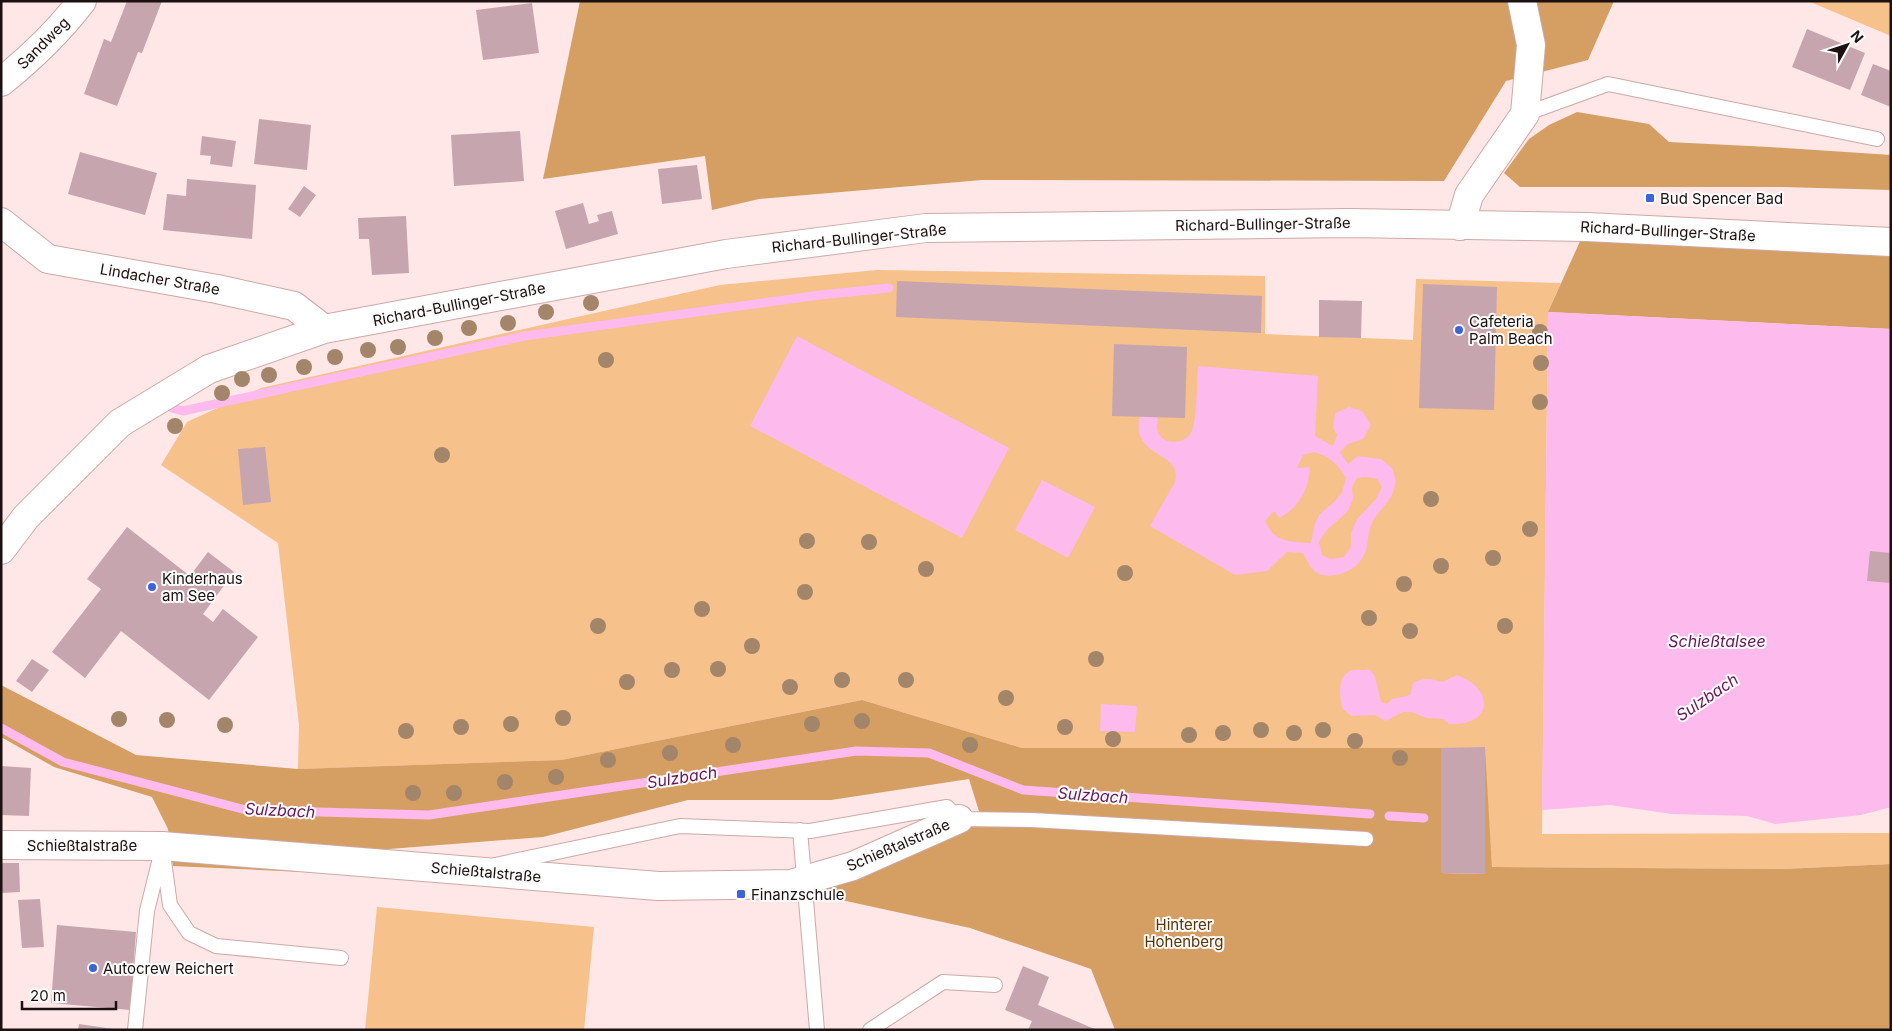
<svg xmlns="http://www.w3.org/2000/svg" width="1892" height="1031" font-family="Inter,sans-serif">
<rect width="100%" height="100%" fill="#fee7e6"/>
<path fill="#f6c18a" d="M1808,1H1891V36Z
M877,270L1265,276V334L1413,340L1416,279L1561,283L1548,312L1542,834L1891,833V864L1783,869L1492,867L1484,748H1022L862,700L561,760L298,769L299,725L278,543L161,465L187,422L261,388L720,285Z
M377,907L594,927L584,1030H365Z"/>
<path fill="#d59e63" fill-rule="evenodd" d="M580,1H1614L1588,60L1506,81L1444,181L982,180L759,199L712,210L705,156L543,179Z
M1577,112L1649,124L1669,142L1769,147L1891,155V190L1782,187H1520L1504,173L1529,139L1549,125Z
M1582,237L1891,246V329L1548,312Z
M1,685L136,755L298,769L561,760L862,700L1022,748H1441V873L1484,874L1485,748L1492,867L1783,869L1891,864V1030H1115L1091,969L970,928L823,896L173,866L168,829L152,797L54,767L1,737ZM969,779L982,821L804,872L504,870L351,852L543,837L688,800H831Z"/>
<path fill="#fdbaed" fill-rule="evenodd" d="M1548,312L1891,329V807L1861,815L1775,824L1747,816L1672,814L1610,805L1542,810Z
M797,336L1009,448L962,538L750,426Z
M1198,366L1318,376L1315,436L1333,446L1337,435L1333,428L1335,413L1349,407L1362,411L1371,425L1363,439L1348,444L1340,452L1348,464L1358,456L1381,459L1393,469C1394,474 1396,480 1395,484C1394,500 1378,510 1372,523C1366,536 1370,549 1361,560C1353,572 1333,579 1319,574C1311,570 1307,561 1303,553L1287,552L1267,571L1235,575L1150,526L1175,482C1181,454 1147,459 1139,433C1138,428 1139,422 1139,417H1158C1158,420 1157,425 1157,428C1159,445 1183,446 1191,433C1197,423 1197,380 1198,366ZM1314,452C1329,456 1338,464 1346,478L1342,492L1334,502L1320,514L1315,523L1311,543C1289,541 1276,544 1265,521L1274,511L1279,518C1300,507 1308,491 1310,467L1297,468L1303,455ZM1365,477L1377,479L1382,487L1376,499L1357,519L1351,533V546L1344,557L1330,559L1322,555L1319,542L1327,530L1348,511L1353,499L1352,487L1357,478Z
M1042,480L1095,507L1068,558L1015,530Z
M1369,669L1375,676L1381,702L1387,704L1392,699L1410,695L1413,683C1424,677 1431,679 1442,682L1457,675C1495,689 1494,726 1449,724L1443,719L1427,718L1411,712H1403L1386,721L1375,715L1351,716L1342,708C1340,696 1336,675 1353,670C1358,669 1364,671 1369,669Z
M1101,704L1137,706L1135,732L1100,731Z"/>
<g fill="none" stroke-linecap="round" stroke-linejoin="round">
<path stroke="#fdbaed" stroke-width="9" d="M172,408L183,411L525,336L820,295L889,288
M1,728L63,762L246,810L429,815L856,751L929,753L1023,790L1370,814
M1389,816L1424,818"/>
</g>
<path fill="#c6a5af" d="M127,1H162L142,53L138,52L117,106L84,94L104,39L111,42Z
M532,3L539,53L483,60L476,10Z
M1807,29L1865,53L1850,90L1792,67Z
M1873,64L1891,71V107L1861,95Z
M259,119L311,125L307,170L254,164Z
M520,131L524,181L454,186L451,135Z
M202,136L236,141L232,167L210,164L211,156L200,155Z
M80,152L157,173L145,215L68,194Z
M697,165L702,199L662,204L658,169Z
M187,179L256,185L252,239L163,230L167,194L186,196Z
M304,186L316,195L300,217L288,209Z
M583,203L589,224L599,221L597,215L612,211L618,234L566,249L555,211Z
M406,216L409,273L372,275L369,239H359L358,218Z
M897,281L1262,296L1261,333L896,317Z
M1423,284L1497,287L1494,410L1419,408Z
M1319,300L1362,301L1361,338L1319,337Z
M1114,344L1187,347L1185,418L1112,416Z
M265,447L271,502L243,505L238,449Z
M127,527L190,576L208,552L234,572L203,614L213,622L223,609L258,637L209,700L121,631L85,678L52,652L101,589L87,579Z
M1870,551L1891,553V583L1867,581Z
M32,659L49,670L32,692L16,681Z
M1485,747V874L1441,873V748Z
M1,766L31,768L29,816L1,815Z
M1,863H19L20,892L1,893Z
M40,899L44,947L22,948L18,900Z
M57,925L136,932L130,1010L51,1003Z
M1023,966L1049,977L1038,1005L1097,1030H1028L1032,1021L1005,1010Z
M79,1024L113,1029V1030H78Z"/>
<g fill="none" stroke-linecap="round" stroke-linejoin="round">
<defs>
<path id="lane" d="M1525,114L1608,84L1877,139
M800,830L817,1030
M162,846L170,905L189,933L216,946L341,958
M495,865L680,826L810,831L947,807L959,819L1032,820L1366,839
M135,1030L147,911L161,854
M870,1030L943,982L995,985"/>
<path id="street" d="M1,82C31,58 59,31 82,1
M1,222L48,259L217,289L294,306L324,329
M1460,226L1469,195L1525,114L1531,45L1522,1
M1,550L26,517L120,423L209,369L324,329L726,254L926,228L1350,223L1587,227
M1,845L162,846L658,886L791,884L853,866L959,819"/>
<path id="secondary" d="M1587,227L1891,242"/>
</defs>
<use href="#lane" stroke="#cca9a8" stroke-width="16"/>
<use href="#street" stroke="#cca9a8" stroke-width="30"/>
<use href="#secondary" stroke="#cca9a8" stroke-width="30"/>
<use href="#lane" stroke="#fff" stroke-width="14"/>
<use href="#street" stroke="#fff" stroke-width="28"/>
<use href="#secondary" stroke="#fff" stroke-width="28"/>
</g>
<g fill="#a38569">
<circle cx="591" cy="303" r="8"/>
<circle cx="546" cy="312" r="8"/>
<circle cx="508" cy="323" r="8"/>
<circle cx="469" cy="328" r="8"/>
<circle cx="1540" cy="332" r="8"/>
<circle cx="435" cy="338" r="8"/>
<circle cx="398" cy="347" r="8"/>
<circle cx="368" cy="350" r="8"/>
<circle cx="335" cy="357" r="8"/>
<circle cx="606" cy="360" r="8"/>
<circle cx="1541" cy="363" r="8"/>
<circle cx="304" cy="367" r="8"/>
<circle cx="269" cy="375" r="8"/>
<circle cx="242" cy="379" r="8"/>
<circle cx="222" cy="393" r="8"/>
<circle cx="1540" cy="402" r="8"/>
<circle cx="175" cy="426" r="8"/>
<circle cx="442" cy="455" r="8"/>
<circle cx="1431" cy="499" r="8"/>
<circle cx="1530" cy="529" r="8"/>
<circle cx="807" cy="541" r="8"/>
<circle cx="869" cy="542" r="8"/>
<circle cx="1493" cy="558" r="8"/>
<circle cx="1441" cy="566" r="8"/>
<circle cx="926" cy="569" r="8"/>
<circle cx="1125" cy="573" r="8"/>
<circle cx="1404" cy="584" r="8"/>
<circle cx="805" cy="592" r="8"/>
<circle cx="702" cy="609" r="8"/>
<circle cx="1369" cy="618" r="8"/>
<circle cx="598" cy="626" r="8"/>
<circle cx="1505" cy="626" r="8"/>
<circle cx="1410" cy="631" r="8"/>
<circle cx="752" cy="646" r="8"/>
<circle cx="1096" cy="659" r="8"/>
<circle cx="718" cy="669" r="8"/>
<circle cx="672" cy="670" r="8"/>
<circle cx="842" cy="680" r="8"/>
<circle cx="906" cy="680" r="8"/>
<circle cx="627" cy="682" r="8"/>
<circle cx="790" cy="687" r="8"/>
<circle cx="1006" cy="698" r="8"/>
<circle cx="563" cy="718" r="8"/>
<circle cx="119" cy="719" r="8"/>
<circle cx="167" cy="720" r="8"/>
<circle cx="862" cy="721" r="8"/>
<circle cx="511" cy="724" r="8"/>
<circle cx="812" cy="724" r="8"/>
<circle cx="225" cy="725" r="8"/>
<circle cx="461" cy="727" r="8"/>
<circle cx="1065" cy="727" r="8"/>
<circle cx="1261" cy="730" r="8"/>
<circle cx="1323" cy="730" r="8"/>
<circle cx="406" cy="731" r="8"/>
<circle cx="1223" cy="733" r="8"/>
<circle cx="1294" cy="733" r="8"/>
<circle cx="1189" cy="735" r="8"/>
<circle cx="1113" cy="739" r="8"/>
<circle cx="1355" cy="741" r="8"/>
<circle cx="733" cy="745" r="8"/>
<circle cx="970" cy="745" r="8"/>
<circle cx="670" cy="753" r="8"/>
<circle cx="1400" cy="758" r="8"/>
<circle cx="608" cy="760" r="8"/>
<circle cx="556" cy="777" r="8"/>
<circle cx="505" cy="782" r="8"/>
<circle cx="413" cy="793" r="8"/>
<circle cx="454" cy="793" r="8"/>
</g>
<g fill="#3d64d5" stroke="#fbfbfb" stroke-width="2">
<rect x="1645" y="193" width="10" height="10" rx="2.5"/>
<circle cx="1459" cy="330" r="5"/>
<circle cx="152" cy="587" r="5"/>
<rect x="736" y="889" width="10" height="10" rx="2.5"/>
<circle cx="93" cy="968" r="5"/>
</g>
<g text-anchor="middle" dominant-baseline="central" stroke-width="4" stroke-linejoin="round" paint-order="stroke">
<g font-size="15" fill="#1c1010" stroke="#fbfbfb">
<text transform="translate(43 43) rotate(-45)">Sandweg</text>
<text transform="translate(1263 224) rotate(-1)">Richard-Bullinger-Straße</text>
<text transform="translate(1668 231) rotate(3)">Richard-Bullinger-Straße</text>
<text transform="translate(859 238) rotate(-6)">Richard-Bullinger-Straße</text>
<text transform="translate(160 279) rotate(10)">Lindacher Straße</text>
<text transform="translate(459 304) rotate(-11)">Richard-Bullinger-Straße</text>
<text x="82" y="845">Schießtalstraße</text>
<text transform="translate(898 845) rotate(-23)">Schießtalstraße</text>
<text transform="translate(486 872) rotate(5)">Schießtalstraße</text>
</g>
<g font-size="15" fill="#1c1010" stroke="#fbfbfb" text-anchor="start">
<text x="1660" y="198">Bud Spencer Bad</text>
<text x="1469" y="321">Cafeteria<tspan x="1469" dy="17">Palm Beach</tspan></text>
<text x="162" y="578">Kinderhaus<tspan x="162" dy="17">am See</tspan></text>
<text x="751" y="894">Finanzschule</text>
<text x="103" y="968">Autocrew Reichert</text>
</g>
<g font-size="15" fill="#593503" stroke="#fbfbfb">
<text x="1184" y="924">Hinterer<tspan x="1184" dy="17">Hohenberg</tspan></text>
</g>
<g font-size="16" font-style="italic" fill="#641958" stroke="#fbfbfb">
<text x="1717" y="641">Schießtalsee</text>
<text transform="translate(1707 697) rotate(-34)">Sulzbach</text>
<text transform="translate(682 777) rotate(-9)">Sulzbach</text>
<text transform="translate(1093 795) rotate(4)">Sulzbach</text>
<text transform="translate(280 810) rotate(3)">Sulzbach</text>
</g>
</g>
<rect width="1892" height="1031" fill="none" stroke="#1c1010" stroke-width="5"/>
<g transform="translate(1847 45) rotate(50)" stroke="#fbfbfb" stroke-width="4" paint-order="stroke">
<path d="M0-4L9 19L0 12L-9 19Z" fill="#1c1010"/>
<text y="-8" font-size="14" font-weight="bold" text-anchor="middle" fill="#1c1010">N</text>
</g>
<path d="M22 1001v8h94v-8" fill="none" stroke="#1c1010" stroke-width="2.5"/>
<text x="30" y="1001" font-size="15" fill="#1c1010" stroke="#fbfbfb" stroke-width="4" paint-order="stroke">20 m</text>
</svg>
